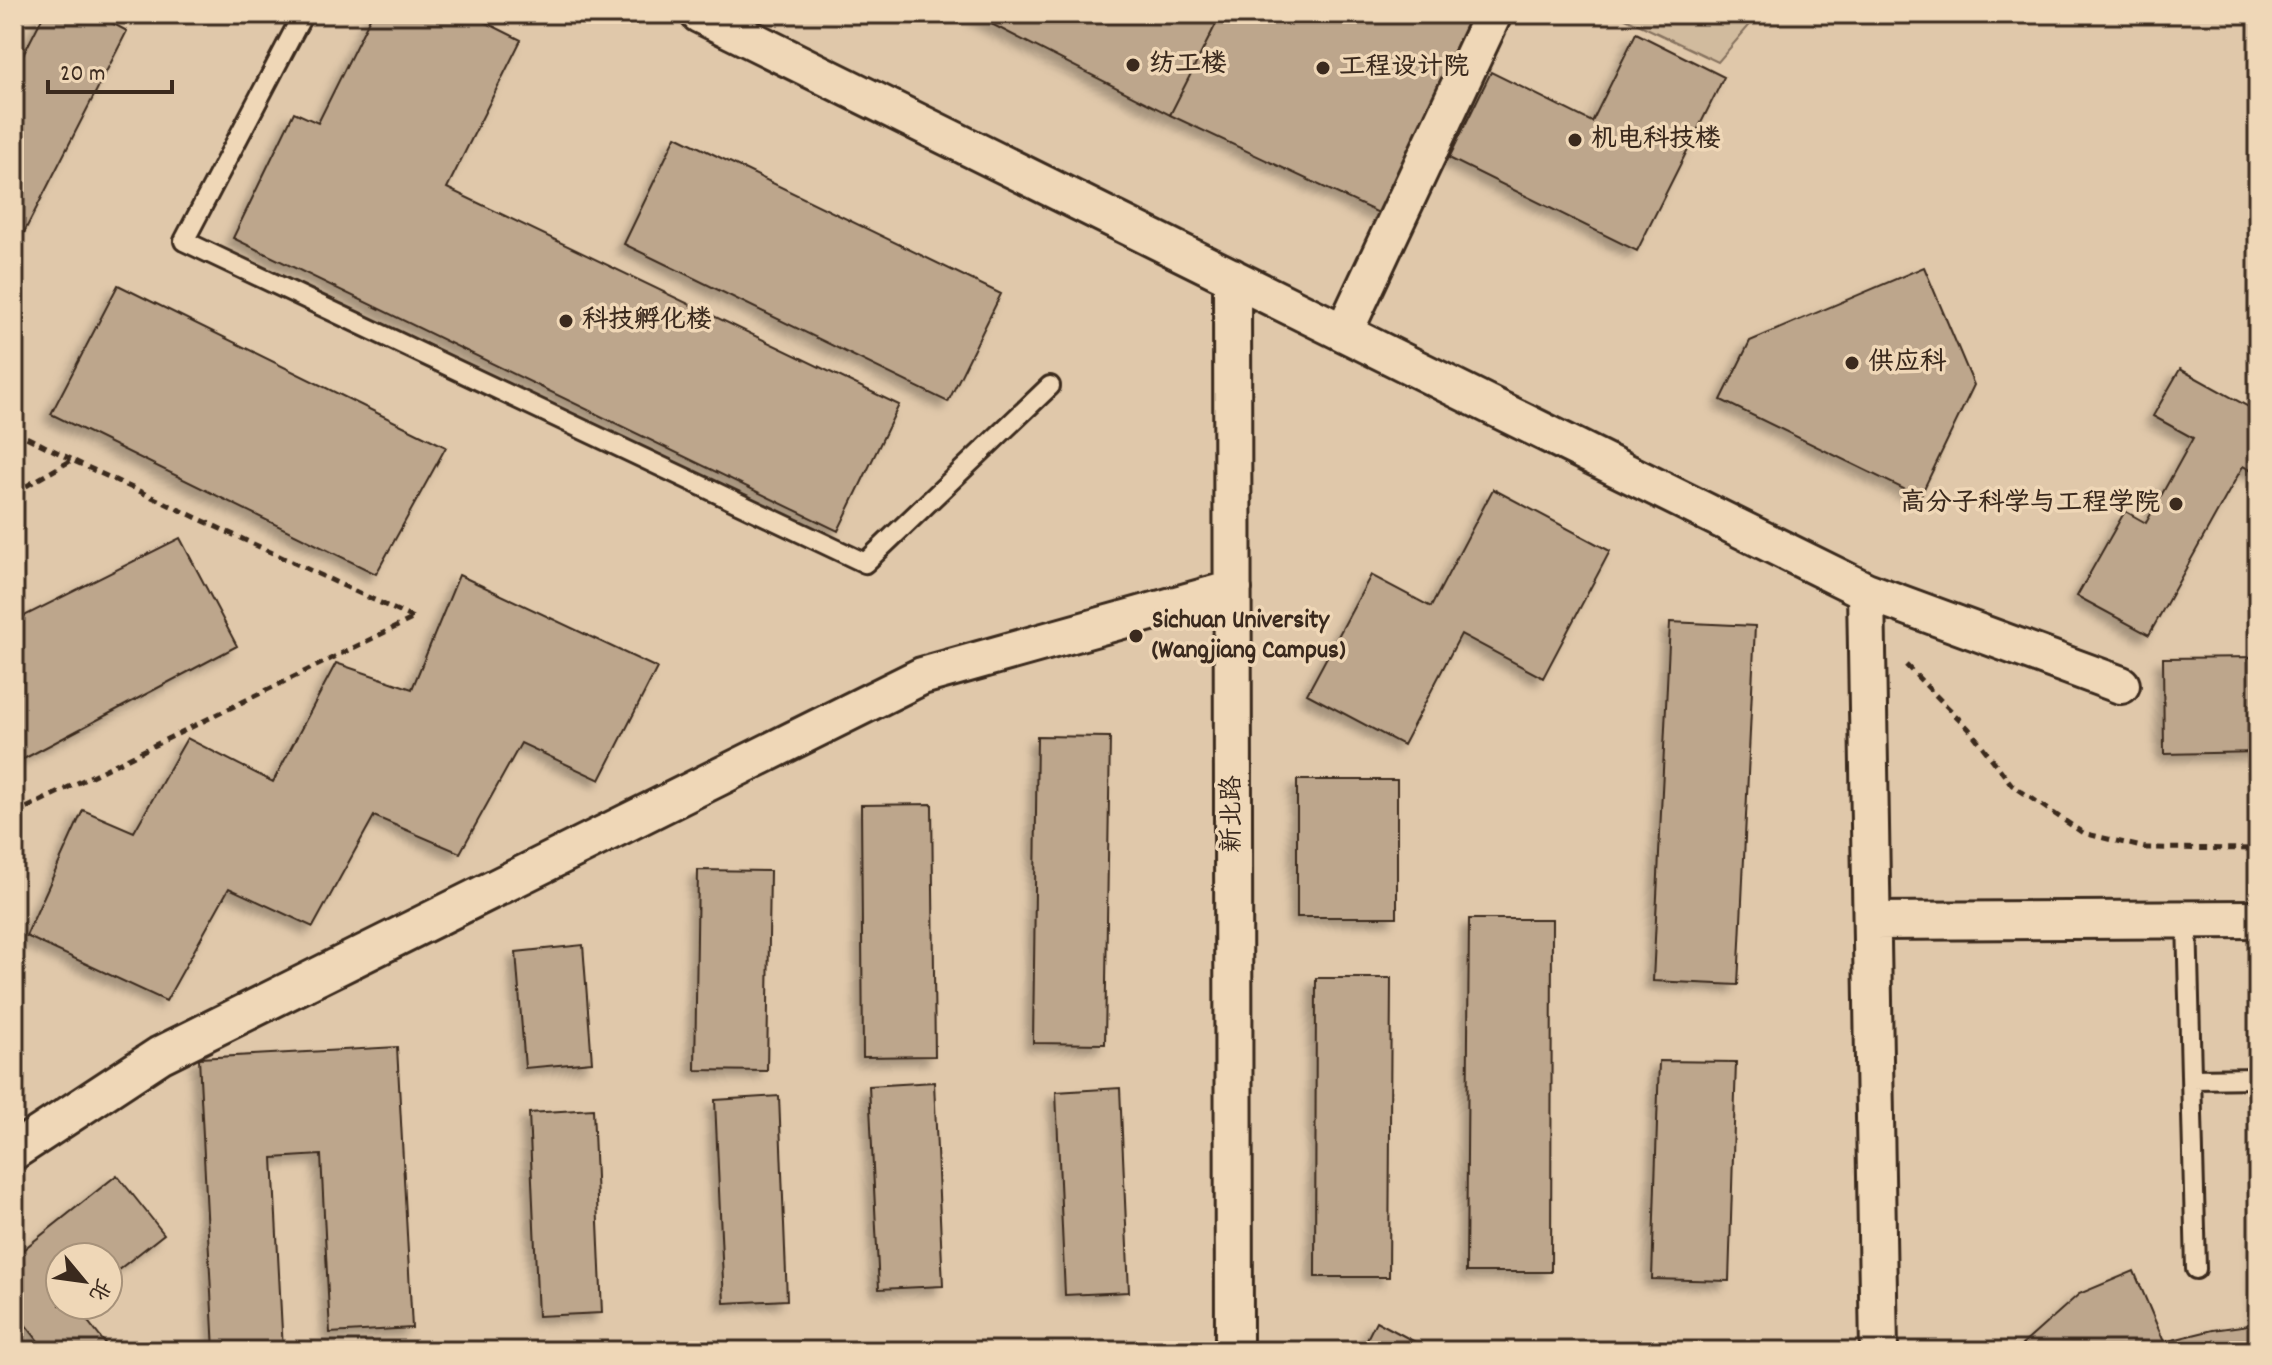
<svg xmlns="http://www.w3.org/2000/svg" width="2272" height="1365" font-family="Dekko,'LXGW WenKai TC',sans-serif">
<defs>
<filter id="shadow"><feDropShadow dx="-7" dy="7" stdDeviation="4" flood-color="#0004"/></filter>
</defs>
<rect width="100%" height="100%" fill="#efd7b7"/>
<filter id="ink" filterUnits="userSpaceOnUse"><feTurbulence type="fractalNoise" baseFrequency=".0125" numOctaves="2"/><feDisplacementMap in="SourceGraphic" scale="16" xChannelSelector="R" yChannelSelector="G"/><feConvolveMatrix kernelMatrix="1 2 1 2 8 2 1 2 1" color-interpolation-filters="sRGB"/></filter>
<g filter="url(#ink)">
<path fill="#e0c8aa" fill-rule="evenodd" d="M14,14H2258V1351H14ZM60,1257H108V1305H60Z"/>
<path fill="#d1bb9e" stroke="#86725e" stroke-width="2" d="M1617,14H1759L1718,62Z"/>
<path fill="#bda68c" stroke="#3b2a1e" stroke-width="2" filter="url(#shadow)" d="M44,14H95L127,31L14,252V73Z
M372,14H469L521,40L447,188L899,405L838,531L233,238L294,112L318,123Z
M972,14H1221L1170,115Z
M1221,14H1463L1475,20L1383,215L1170,115Z
M1636,33L1724,77L1637,251L1449,158L1491,72L1592,122Z
M676,136L1001,294L948,402L624,244Z
M1924,267L1974,385L1920,497L1721,400L1750,341Z
M118,285L446,447L376,574L51,414Z
M2180,369L2258,412V474L2243,466L2149,635L2077,596L2125,511L2146,523L2193,438L2153,416Z
M1493,489L1610,551L1543,678L1461,634L1403,745L1307,694L1371,575L1431,607Z
M180,538L237,646L14,764V621Z
M459,575L657,668L600,780L521,743L460,853L374,816L313,927L229,888L166,1001L26,936L83,810L134,832L187,738L273,782L336,663L412,689Z
M1670,622L1755,626L1738,985L1653,981Z
M2258,657V752L2164,754L2163,658Z
M1037,736L1110,737L1105,1044L1033,1043Z
M1297,780H1397V917H1297Z
M932,804L935,1056L863,1057L861,805Z
M698,870L770,871L767,1071L695,1070Z
M1469,919H1552L1551,1272H1466Z
M583,945L592,1062L525,1068L516,952Z
M1316,978H1391L1389,1277H1315Z
M397,1047L412,1328L330,1333L321,1155L273,1158L283,1351H214L199,1058Z
M1659,1061L1736,1062L1729,1281L1652,1279Z
M934,1082L943,1286L879,1289L869,1086Z
M1120,1088L1129,1292L1065,1295L1056,1092Z
M779,1096L787,1300L724,1303L715,1100Z
M593,1109L602,1313L538,1316L529,1113Z
M117,1175L164,1234L108,1278V1257H60V1305H75L111,1351H46L14,1310V1257Z
M2257,1233L2258,1351H2029L2022,1345L2079,1294L2134,1271L2164,1342L2213,1330L2256,1324Z
M2257,1233H2258V1351H2256Z
M1376,1321L1432,1351H1361Z"/>
<g fill="none" stroke-linecap="round" stroke-linejoin="round">
<defs>
<path id="lane" d="M303,14L184,241L865,563L1050,386
M2187,920L2196,1269
M2192,1079L2258,1078"/>
<path id="street" d="M699,14L1866,591L1879,1351
M1232,277L1234,1351
M1344,332L1493,14
M1866,591L2121,685
M1872,921L2258,919
M14,1151L160,1055L922,676L1233,589"/>
</defs>
<use href="#lane" stroke="#3b2a1e" stroke-width="24"/>
<use href="#street" stroke="#3b2a1e" stroke-width="42"/>
<path stroke="#3b2a1e" stroke-width="5" stroke-dasharray="8 6" stroke-linecap="butt" d="M14,431L71,459
M14,493L72,460L413,618
M1906,665L1969,729L2012,785L2083,833L2146,848L2258,849
M14,814L414,618"/>
<use href="#lane" stroke="#efd7b7" stroke-width="18"/>
<use href="#street" stroke="#efd7b7" stroke-width="36"/>
</g>
</g>
<g fill="#3b2a1e" stroke="#efd7b7" stroke-width="3">
<circle cx="1133" cy="65" r="8"/>
<circle cx="1323" cy="68" r="8"/>
<circle cx="1575" cy="140" r="8"/>
<circle cx="566" cy="321" r="8"/>
<circle cx="1852" cy="363" r="8"/>
<circle cx="2176" cy="504" r="8"/>
<circle cx="1136" cy="636" r="8"/>
</g>
<g text-anchor="middle" dominant-baseline="central" stroke-width="7" stroke-linejoin="round" paint-order="stroke">
<g font-size="26" font-weight="bold" fill="#3b2a1e" stroke="#efd7b7" text-anchor="start">
<text x="1149" y="65">纺工楼</text>
<text x="1339" y="68">工程设计院</text>
<text x="1591" y="140">机电科技楼</text>
<text x="582" y="321">科技孵化楼</text>
<text x="1868" y="363">供应科</text>
<text x="2160" y="504" text-anchor="end">高分子科学与工程学院</text>
<text x="1152" y="621">Sichuan University<tspan x="1152" dy="30">(Wangjiang Campus)</tspan></text>
</g>
<g font-size="26" fill="#3b2a1e" stroke="#efd7b7">
<text transform="translate(1233 814) rotate(-90)">新北路</text>
</g>
</g>
<rect width="2272" height="1365" fill="none" stroke="#efd7b7" stroke-width="48"/>
<rect x="24" y="24" width="2224" height="1317" fill="none" stroke="#3b2a1e" stroke-width="3" filter="url(#ink)"/>
<g transform="translate(84 1281) rotate(119)"><circle r="38" fill="#efd7b7" stroke="#a7927a" stroke-width="2"/>
<path d="M0-6L14 30L0 20L-14 30Z" fill="#3b2a1e"/>
<text y="-12" font-size="22" font-weight="bold" text-anchor="middle" fill="#3b2a1e">北</text>
</g>
<path d="M48 80v12h124v-12" fill="none" stroke="#3b2a1e" stroke-width="4"/>
<text x="60" y="80" font-size="24" fill="#3b2a1e" stroke="#efd7b7" stroke-width="6" paint-order="stroke">20 m</text>
</svg>
